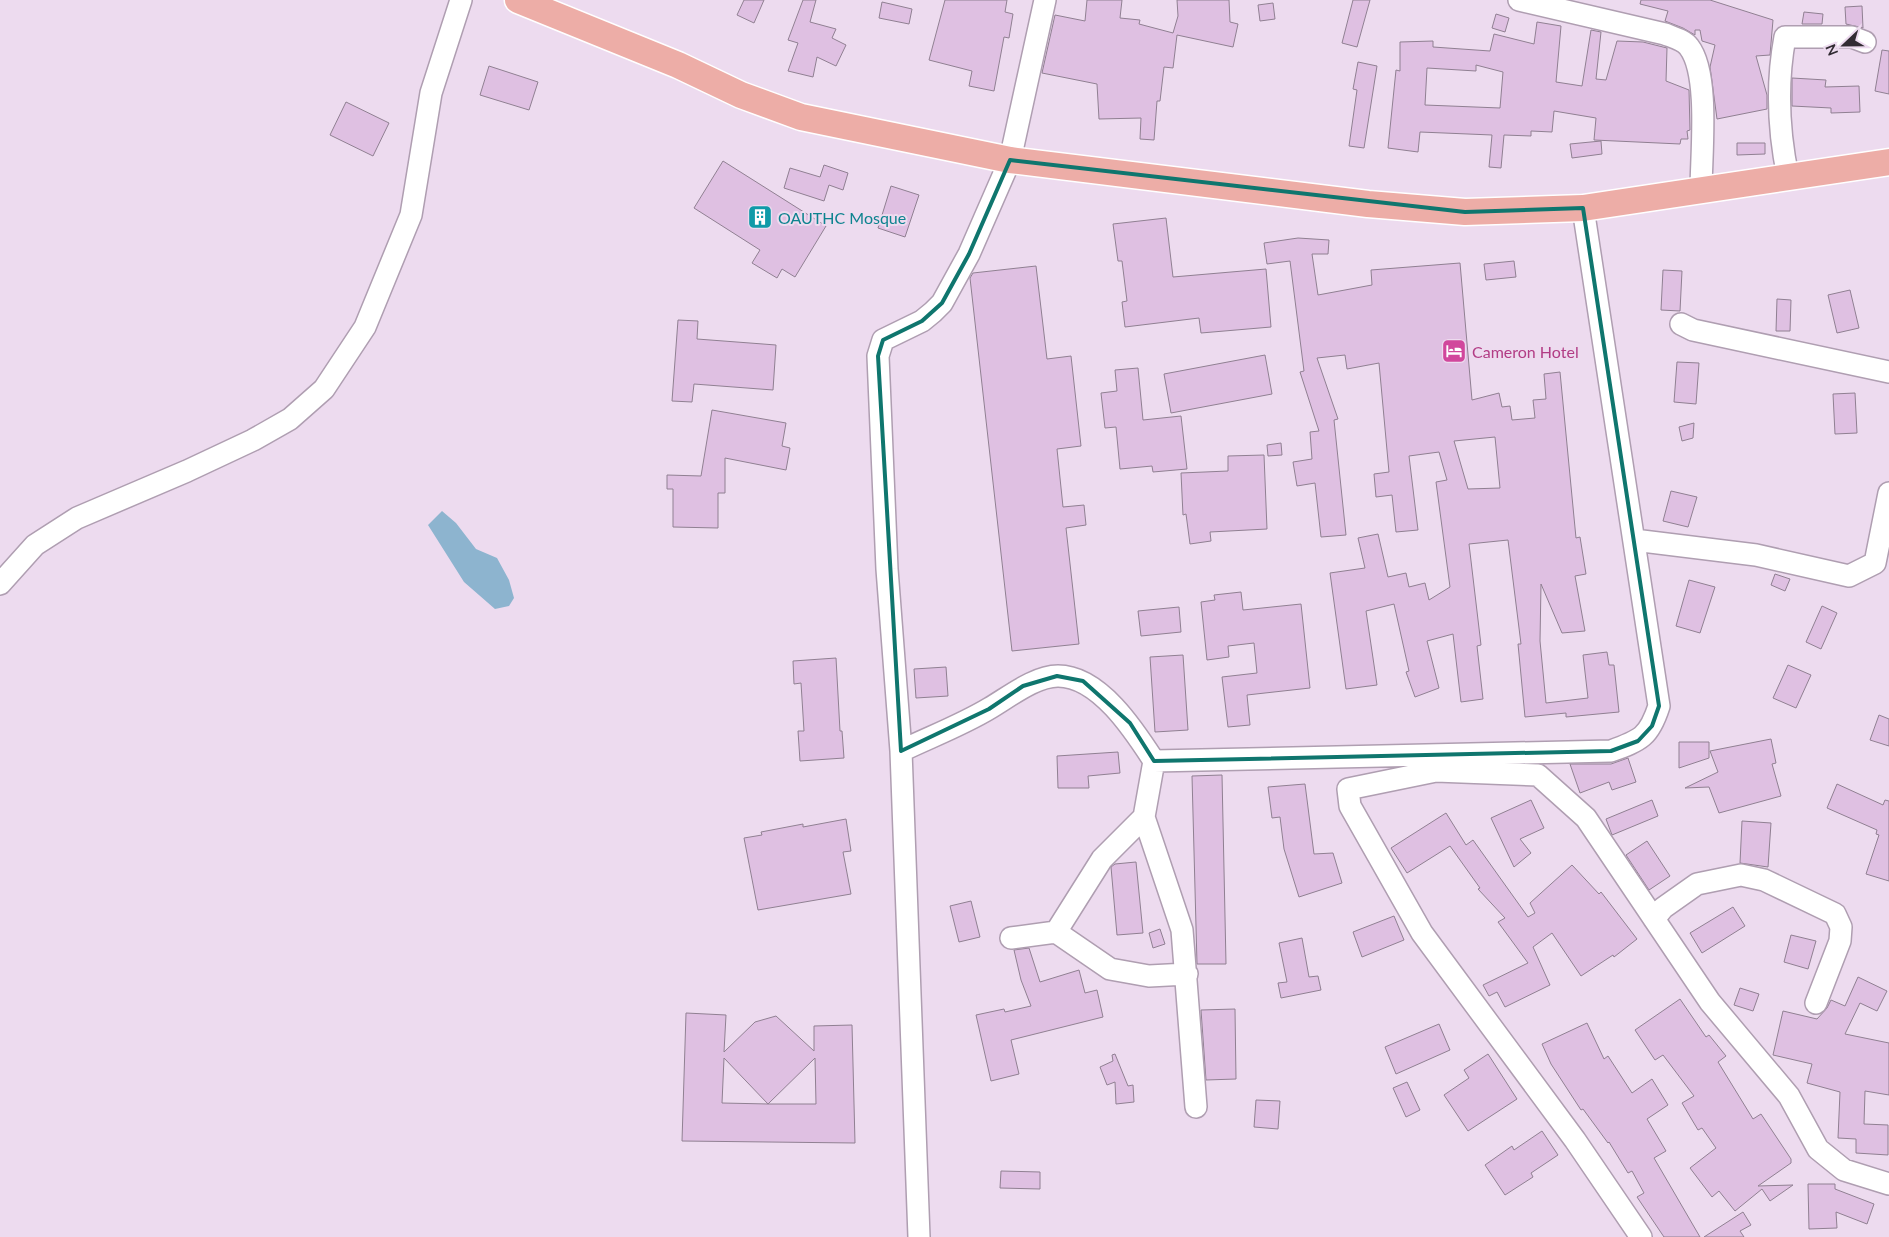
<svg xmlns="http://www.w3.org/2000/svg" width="1889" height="1237" font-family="Lato,sans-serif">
<rect width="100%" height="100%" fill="#eddbef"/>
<path fill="#8db4cf" d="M442,511L456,523L476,549L497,558L509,580L514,598L509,606L495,609L464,582L428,525Z"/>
<path fill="#dfc0e2" stroke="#908092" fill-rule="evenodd" d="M744,0H764L754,23L737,15Z
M803,0H816L810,22L836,29L832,38L846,45L836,66L817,57L813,77L788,71L798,43L788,40Z
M945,0H1007L1005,12L1013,14L1009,38L1004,37L994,91L969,86L972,71L929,60Z
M1087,0H1122L1120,18L1140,20L1139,24L1173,33L1178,16L1177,0H1229L1230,22L1238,24L1233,47L1177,35L1173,68L1164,67L1160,101H1157L1154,140L1140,139L1141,118L1099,119L1097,84L1042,73L1055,15L1085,21Z
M1353,0H1370L1357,47L1342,43Z
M1641,0H1710L1773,20L1770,55L1756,56L1767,95V109L1717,119L1710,67L1715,45L1702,41L1700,30H1695V35L1683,28L1665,21L1668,11L1640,4Z
M882,2L912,9L909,24L879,18Z
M1273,3L1275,19L1260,21L1258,5Z
M1862,6L1863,28L1846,24L1845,7Z
M1804,12L1823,14L1822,24H1802Z
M1496,14L1509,18L1505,32L1492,28Z
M1537,22L1561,26L1556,82L1582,86L1591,30L1601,32L1596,79L1606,80L1617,41L1643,42L1667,48L1666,81L1689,90L1690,130L1687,131L1688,139H1681L1680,144L1594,140L1596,118L1554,111L1552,132L1531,131V136L1504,135L1501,168L1489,167L1492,135L1420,132L1418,152L1388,148L1396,70L1400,71V42L1433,41V47L1490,51L1494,34L1534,44ZM1476,65L1503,72L1500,108L1425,105L1427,68L1476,71Z
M1882,50L1889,51V94L1875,91Z
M1358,62L1377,66L1364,148L1349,146L1357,90L1353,89Z
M489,66L538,82L529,110L480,95Z
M1792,78L1826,80L1825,87L1859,86L1860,112L1831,113V108L1792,106Z
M346,102L389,123L373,156L330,135Z
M1601,141L1602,154L1572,158L1570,144Z
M1737,143H1765V154L1737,155Z
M723,161L826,226L795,277L782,269L777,278L752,263L760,250L694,208Z
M824,165L848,173L843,190L829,185L824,201L784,188L790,168L820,177Z
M891,186L919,195L905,237L878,228Z
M1166,218L1173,277L1266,269L1271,327L1201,333L1199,318L1125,327L1122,302L1127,301L1122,261H1118L1113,224Z
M1298,238L1329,240L1328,254H1312L1318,295L1372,285L1371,270L1460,263L1472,400L1499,393L1502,407L1510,406L1512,420L1535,418L1533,400L1546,399L1544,374L1560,372L1576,538L1580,537L1586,574L1575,576L1585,631L1562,633L1541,584L1540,641L1546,703L1588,698L1583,655L1607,652L1609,665H1614L1619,712L1566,717V713L1525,717L1518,644H1521L1508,540L1469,544L1481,645L1477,646L1483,699L1461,702L1453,634L1427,641L1439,688L1415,697L1406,672L1409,671L1394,604L1366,611L1377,685L1346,689L1330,573L1365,568L1358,538L1378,534L1388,577L1406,573L1409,587L1425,583L1429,600L1450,587L1436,482L1447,480L1439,452L1409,456L1418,530L1396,532L1392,495L1376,497L1374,474L1389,472L1379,363L1347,369L1345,355L1317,358L1338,419L1334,420L1346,535L1321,537L1315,483L1297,486L1293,462L1312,459L1310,432L1319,431L1300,372L1304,371L1290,261L1267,264L1264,243ZM1495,437L1500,488L1468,489L1454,441Z
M1514,261L1516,277L1486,280L1484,264Z
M1036,266L1047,359L1071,356L1081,446L1057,449L1063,507L1084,505L1086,525L1066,528L1079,644L1012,651L970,278L973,273Z
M1663,270L1682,271L1680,311L1661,310Z
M1850,290L1859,328L1837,333L1828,295Z
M1777,299L1791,300L1790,331H1776Z
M678,320L698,321L697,339L776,345L773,390L694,384L692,402L672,401Z
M1265,355L1272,394L1171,413L1164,374Z
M1677,362L1699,363L1696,404L1674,402Z
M1138,368L1143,420L1181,416L1187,469L1153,472L1152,466L1120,469L1116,427L1105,428L1101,393L1117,391L1115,370Z
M1855,393L1857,433L1835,434L1833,394Z
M712,410L786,423L782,446L790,448L786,470L725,458V493H718V528L673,527V489H667V475L701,476Z
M1694,423L1693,438L1682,441L1679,427Z
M1281,443L1282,455L1268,456L1267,445Z
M1264,455L1267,529L1210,532L1211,541L1190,544L1186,514L1183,515L1181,473L1228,471V456Z
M1671,491L1697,497L1688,527L1663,521Z
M1775,574L1790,579L1785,591L1771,585Z
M1689,580L1715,587L1700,633L1676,626Z
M1241,592L1243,610L1301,604L1310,688L1247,695L1250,725L1228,727L1222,677L1257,673L1254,643L1228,646L1229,657L1207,660L1201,602L1215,600L1214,595Z
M1822,606L1837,613L1821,649L1806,642Z
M1179,607L1181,632L1141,636L1138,611Z
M1183,655L1188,730L1155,732L1150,657Z
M836,658L840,731H842L844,758L800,761L798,731H804L801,683L794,684L793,661Z
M1788,665L1811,675L1796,708L1773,698Z
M946,667L948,696L916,698L914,669Z
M1879,715L1889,719V746L1870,740Z
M1771,739L1776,763L1772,764L1781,796L1719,813L1709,787L1685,788L1718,772L1710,751Z
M1679,742H1709V758L1679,768Z
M1118,752L1120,773L1088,776L1089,788H1058L1057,756Z
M1628,758L1636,782L1612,790L1609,782L1580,793L1570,764H1611Z
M1222,775L1226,964H1197L1192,776Z
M1305,784L1314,854L1333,853L1342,883L1299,897L1284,849L1280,817L1272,818L1268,787Z
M1837,784L1883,805L1885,800L1889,801V881L1866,874L1879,835L1876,834L1877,830L1827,808Z
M1531,800L1544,828L1520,839L1531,853L1514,867L1491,818Z
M1652,800L1658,816L1612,835L1606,819Z
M1446,813L1466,845L1473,840L1528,917L1535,913L1530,903L1572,865L1599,894L1601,892L1637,939L1614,957L1613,955L1581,976L1552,933L1533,947L1550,985L1505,1007L1497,992L1489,996L1483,985L1528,963L1498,922L1505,918L1478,889L1480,888L1450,846L1407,873L1391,848Z
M846,819L851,851L843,852L851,894L758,910L744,838L762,835L761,832L803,824V827Z
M1742,821L1771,823L1768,867L1740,863Z
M1647,841L1670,876L1649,890L1626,855Z
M1136,862L1143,933L1117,935L1111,867L1115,864Z
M971,901L980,937L959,942L950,906Z
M1733,907L1745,926L1702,953L1690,933Z
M1394,916L1404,940L1362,957L1353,932Z
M1160,929L1165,944L1153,948L1149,933Z
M1791,935L1816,941L1808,969L1784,962Z
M1302,938L1309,977L1318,976L1321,990L1281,998L1278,983L1287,982L1279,943Z
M1029,948L1040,982L1079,970L1085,993L1097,990L1103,1017L1011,1040L1019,1074L991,1081L976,1015L1004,1009L1005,1012L1031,1006L1021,980L1014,950Z
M1858,977L1887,991L1877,1011L1860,1003L1845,1034L1889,1043V1095L1865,1091L1864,1124L1888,1125V1155L1856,1153V1139L1838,1138L1840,1092L1807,1083L1812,1064L1773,1055L1783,1011L1817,1019L1827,1008L1831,1000L1845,1006Z
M1740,988L1759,994L1753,1011L1734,1005Z
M1680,999L1706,1037L1709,1035L1726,1056L1718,1062L1753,1119L1761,1114L1791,1159V1163L1758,1186L1793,1185L1770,1201L1762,1189L1735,1211L1719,1191L1712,1197L1690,1168L1716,1148L1702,1128L1698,1130L1682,1103L1694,1096L1663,1055L1655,1060L1635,1030Z
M1235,1009L1236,1079L1206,1080L1201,1010Z
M686,1013L726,1015L724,1052L755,1022L776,1016L814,1051V1026L852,1025L855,1143L682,1141ZM724,1058L768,1104L722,1103ZM815,1058L816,1104H768Z
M1587,1023L1604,1059L1608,1056L1632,1093L1652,1079L1668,1105L1647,1119L1666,1151L1654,1158L1700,1237H1664L1637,1197L1644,1193L1632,1171L1628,1173L1609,1142L1608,1143L1583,1109L1581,1110L1551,1064L1542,1044Z
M1439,1024L1450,1050L1396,1074L1385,1047Z
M1115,1054L1128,1086L1133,1085L1134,1102L1116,1104L1115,1082L1107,1085L1100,1067L1113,1061L1112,1055Z
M1488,1054L1517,1099L1468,1131L1444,1095L1469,1078L1464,1070Z
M1407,1082L1420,1110L1406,1117L1393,1088Z
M1256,1100L1280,1101L1278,1129L1254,1127Z
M1542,1131L1558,1155L1531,1173L1533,1177L1505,1195L1485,1165L1512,1146L1514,1150Z
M1001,1171L1040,1172V1189L1000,1188Z
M1808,1184H1835V1189L1874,1204L1867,1224L1836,1212L1837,1228L1809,1229Z
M1743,1212L1751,1225L1740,1231L1744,1237H1704Z"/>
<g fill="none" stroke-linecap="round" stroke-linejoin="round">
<defs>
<path id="minor" d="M1519,0L1665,34C1672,37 1684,40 1689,47C1710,74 1701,155 1701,191
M1788,177C1778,129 1776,85 1785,37H1852L1865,42
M1681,324L1693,330L1889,372
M1634,540L1756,555L1849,576L1875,563L1889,493
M0,584L35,545L77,518L187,471L253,440L290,419L324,389L365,327L411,215L431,93L461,0
M901,751C930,737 962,725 990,708C1009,697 1035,676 1058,676C1099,676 1134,730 1154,761L1144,817L1182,930L1196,1107
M1154,761L1611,751C1641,740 1649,737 1659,706L1583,208
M1654,919L1663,908L1697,884L1741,875L1764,880L1835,914L1841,927L1840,941L1816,1003
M1056,932L1102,859L1144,817
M1011,938L1056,932L1110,969L1149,976L1187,974
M919,1237L901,751L887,569L878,356L883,340L922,321L933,312L942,303L969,254L1010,160L1045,0
M1641,1237L1575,1140L1422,933L1350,806L1348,789L1436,771L1538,775L1586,818L1710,1002L1789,1096L1818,1149L1844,1170L1889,1184"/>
<path id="major" d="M518,0L678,65L741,95L801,117L1010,160L1368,204L1465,212L1583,208L1889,162"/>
</defs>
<use href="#minor" stroke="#af9eb1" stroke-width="24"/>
<use href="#major" stroke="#fff" stroke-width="29"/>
<use href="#minor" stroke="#fff" stroke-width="21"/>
<use href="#major" stroke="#edada7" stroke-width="26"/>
</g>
<path fill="none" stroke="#0f766e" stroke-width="4" stroke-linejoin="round" d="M1010,160L1465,212L1583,208L1659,706L1652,726L1638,741L1611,751L1154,761L1130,723L1083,681L1057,676L1023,686L989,709L901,751L878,356L883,340L922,321L942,303L969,254Z"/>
<defs>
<symbol id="building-square" viewBox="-11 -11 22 22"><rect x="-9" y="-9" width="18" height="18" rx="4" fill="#0f9aa8" stroke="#eddbef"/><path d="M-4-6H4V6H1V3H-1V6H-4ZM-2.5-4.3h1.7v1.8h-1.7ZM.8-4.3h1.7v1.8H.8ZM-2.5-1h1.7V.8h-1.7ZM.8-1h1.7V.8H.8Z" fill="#fff"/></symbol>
<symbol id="hotel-square" viewBox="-11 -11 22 22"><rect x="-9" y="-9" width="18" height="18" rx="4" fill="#d1479c" stroke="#eddbef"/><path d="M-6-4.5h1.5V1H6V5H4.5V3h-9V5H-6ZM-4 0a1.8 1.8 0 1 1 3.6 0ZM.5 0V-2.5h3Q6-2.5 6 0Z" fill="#fff"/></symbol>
</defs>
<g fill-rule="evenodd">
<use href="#building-square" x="746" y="203" width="28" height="28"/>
<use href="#hotel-square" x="1440" y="337" width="28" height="28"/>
</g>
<g text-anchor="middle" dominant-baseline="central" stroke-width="4" stroke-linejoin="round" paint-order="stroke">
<g font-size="16" fill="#0d838f" stroke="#eddbef" text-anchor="start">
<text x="778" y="217">OAUTHC Mosque</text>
</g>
<g font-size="16" fill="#b23c85" stroke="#eddbef" text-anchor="start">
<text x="1472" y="351">Cameron Hotel</text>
</g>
</g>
<g transform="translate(1844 45) rotate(248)" stroke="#eddbef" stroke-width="4" paint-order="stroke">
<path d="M0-4L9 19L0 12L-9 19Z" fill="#322c33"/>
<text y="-8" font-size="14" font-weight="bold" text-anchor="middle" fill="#322c33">N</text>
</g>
</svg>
